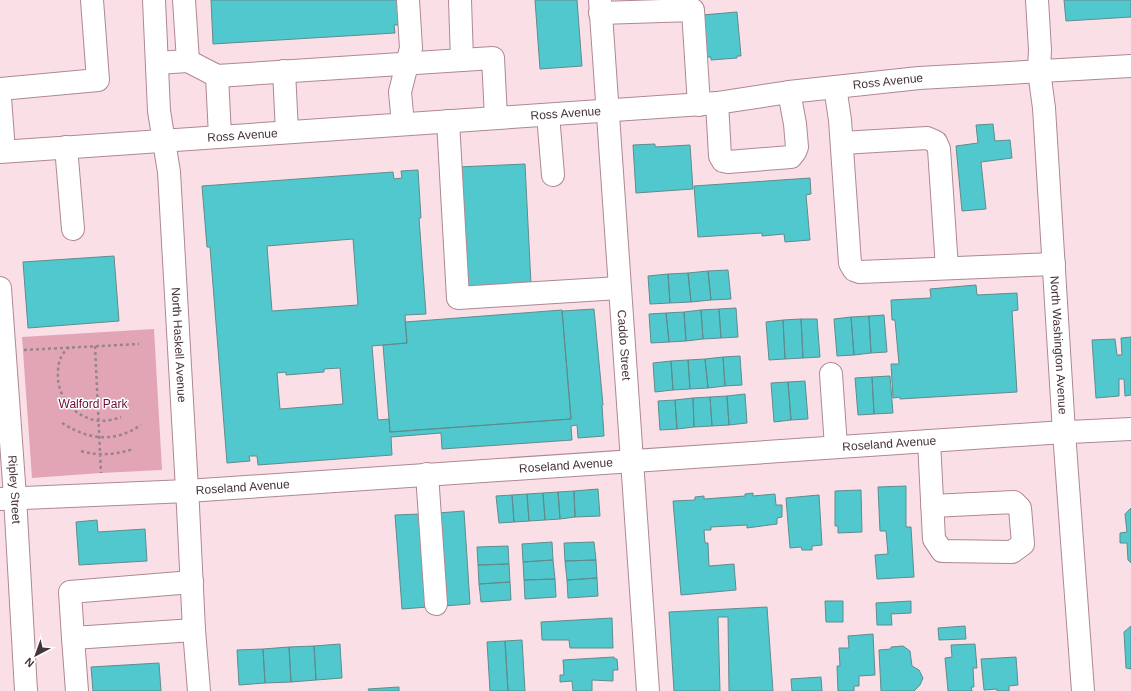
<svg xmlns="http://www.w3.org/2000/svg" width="1131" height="691" font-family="Arial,sans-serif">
<rect width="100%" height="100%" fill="#fae0e6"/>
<path fill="#e2a5b6" d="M154,329L162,470L101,473L32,478L22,337Z"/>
<path fill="#51c8cd" stroke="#5f8c8e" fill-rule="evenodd" d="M211,0H398L399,25H394L395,33L213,44Z
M535,0H577L582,66L540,69Z
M1064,0H1131V17L1066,21Z
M737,12L741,56H737V58L711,60V57H705L702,15Z
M993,124L995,141L1010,140L1012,158L981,162L986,209L962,211L956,146L978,143L976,125Z
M655,144V147L690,145L693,189L636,193L633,145Z
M525,164L531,284L464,287L458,167Z
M418,170L421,218H419L426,314L405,315L407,343L372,346L378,420L389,419L390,432L571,419L562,311L594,309L603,405H602L604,436L578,438L577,425L571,426L572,440L442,449L441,433L391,437L392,455L258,465L257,456H249L250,461L227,463L210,247H207L202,186L393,172L394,179L402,178L401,171ZM353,239L358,305L272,311L267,246ZM340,368L343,404L280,409L277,373L286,372V375L324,372V369Z
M810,178L811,194L806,195L810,240L785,242L784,234L762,236V233L698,237L694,186Z
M114,256L119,321L28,328L23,262Z
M728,270L731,299L711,300L708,271Z
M708,271L711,300L691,302L688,273Z
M688,273L691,302L670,303L668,274Z
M668,274L670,303L650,304L648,276Z
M976,285L977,295L1017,293L1018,310L1012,311L1017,392L900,399V397L893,398L891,364H899L895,320H892L891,300L931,298L930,289Z
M736,308L738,337L721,338L719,309Z
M719,309L721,338L703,339L701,310Z
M562,310L571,419L390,432L383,345L407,343L405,322Z
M701,310L703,339L686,341L684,312Z
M684,312L686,341L669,342L666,313Z
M666,313L669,342L651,343L649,314Z
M884,315L887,352L871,353L869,316Z
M869,316L871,353L854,355L851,317Z
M851,317L854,355L837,356L834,319Z
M801,319L803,358L785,359L783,320Z
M801,319H817L820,357L803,358Z
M783,320L785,359L769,360L766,322Z
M1131,337V395L1125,396L1124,379H1119V396L1096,398L1092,340L1115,339L1117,355H1122L1121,338Z
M740,356L742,385L725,386L723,357Z
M723,357L725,386L708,388L705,359Z
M705,359L708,388L690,389L688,360Z
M688,360L690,389L673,390L671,361Z
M671,361L673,390L655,392L653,363Z
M890,376L893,413L874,414L872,377Z
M872,377L874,414L858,415L855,378Z
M805,381L808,419L791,420L788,382Z
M788,382L791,420L774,422L771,383Z
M745,394L747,423L729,425L727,396Z
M727,396L729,425L712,426L710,397Z
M710,397L712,426L694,427L693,398Z
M693,398L694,427L677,429L675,400Z
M675,400L677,429L660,430L658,401Z
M906,486V527H911L914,577L877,579L875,555L888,554L886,531H880L878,487Z
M598,489L600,516L575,517L574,491Z
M861,490L862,532L838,533V526H835V491Z
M574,491L575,517L560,519L558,492Z
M558,492L560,519L545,520L543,493Z
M543,493L545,520L529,521L527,494Z
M753,493V496L775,494L776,505H782V517L777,518V524L747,528V525L711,527V530H704L705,543H708L709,566L734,564L736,590L681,595L673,501L695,500V497L704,496V499L745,496V494Z
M527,494L529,521L514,522L512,495Z
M512,495L514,522L499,523L496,496Z
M819,495L822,545L812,546V550H802L801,547L790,548L786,498Z
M1131,508V563L1128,560L1127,543H1120V533L1127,532L1125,514Z
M464,511L470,604L444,606L438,513Z
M421,514L428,607L402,609L395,515Z
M97,520L98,532L145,529L147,561L79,565L76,522Z
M552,542L553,560L523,562L522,544Z
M594,542L596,560L565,561L564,543Z
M508,546L509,564L478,565L477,547Z
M553,560L555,579L524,580L523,562Z
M596,560L597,578L567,580L565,561Z
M509,564L510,582L479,584L478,565Z
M597,578L598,596L568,598L567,580Z
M555,579L556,597L525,599L524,580Z
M510,582L511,600L481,602L479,584Z
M825,601H843V622H826Z
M911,601V613L891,614L892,625H877L876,603Z
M767,607L773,691H729L728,617H718L720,691H674L669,612Z
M612,618L613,648H570L569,640H542L541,622Z
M965,626L966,639L939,640L938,628Z
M1131,626V669L1126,668L1124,632Z
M873,634L875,675L859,676V686H854V691H838L837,666H840L839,648H849L848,636Z
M522,640L525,691H508L505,641Z
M505,641L508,691H490L487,642Z
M340,644L342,678L316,680L314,646Z
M975,644L977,668H973L974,687H971L972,691H948L945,658L952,657L951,645Z
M314,646L316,680L291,682L289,647Z
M903,646L910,651L912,666L919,670L923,678L920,685L914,691H881L879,650L891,649V647Z
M289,647L291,682L265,683L263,649Z
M263,649L265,683L239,685L237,650Z
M614,657L615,659H617L618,670H613V681L592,680V691H573L572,681L560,682V675H564L563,660Z
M1016,657L1018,685L1009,686V691H997V689L984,690L981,659Z
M159,663L161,691H93L91,667Z
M821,677L822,691H792L791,679Z
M399,687V691H369L368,689Z"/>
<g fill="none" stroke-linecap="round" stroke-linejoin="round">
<defs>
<g id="minor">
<path d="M184,0L188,61"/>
<path d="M460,0L462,60"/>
<path id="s1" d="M600,0L648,691"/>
<path id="s2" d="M1037,0L1040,50L1039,71L1044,108L1064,432L1083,691"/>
<path d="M600,13L693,10L699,105"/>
<path d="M157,63L188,61L217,76L493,58L496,118"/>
<path d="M284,71L287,132"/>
<path d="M217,76L220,136"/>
<path d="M835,87L840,120L850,263L854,270L860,272L1054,264"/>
<path d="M0,89L98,80L92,0"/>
<path d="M0,98L4,151"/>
<path d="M717,103L720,156L723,161L728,162L791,157L795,152L797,147L795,124L789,92"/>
<path d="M548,115L553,175"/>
<path d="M448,121L458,298L619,288"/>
<path d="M403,124L400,92L411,48L408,0"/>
<path d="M842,143L927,138L936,142L939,149L947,268"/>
<path d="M66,147L73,229"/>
<path id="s3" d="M0,288L15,497L26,691"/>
<path d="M831,374L836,447"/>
<path d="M929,441L934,539L942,551L1012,552L1023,544L1020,508L1014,502L932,506"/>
<path d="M427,474L436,604"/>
<path id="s4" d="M0,499L187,491L1049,433L1131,429"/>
<path d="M192,582L70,592L73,638L194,630"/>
<path d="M73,638L77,691"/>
</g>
<g id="major">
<path id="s5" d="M154,0L159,111L169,172L188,507L194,630L199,691"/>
<path id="s6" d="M0,152L717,103L789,92L919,78L1131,66"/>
</g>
</defs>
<use href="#minor" stroke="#ae8892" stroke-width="24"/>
<use href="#major" stroke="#ae8892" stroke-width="24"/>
<path stroke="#998489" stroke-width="2.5" stroke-dasharray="3 3" stroke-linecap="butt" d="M95,346L101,473
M69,347C61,354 58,362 58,372C56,394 72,415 94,420C103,422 113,420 121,417
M24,350L139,344
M62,423C89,440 114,443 141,425
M81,451C99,456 115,455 133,449"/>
<use href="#minor" stroke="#fff" stroke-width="22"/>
<use href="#major" stroke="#fff" stroke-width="22"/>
</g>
<g text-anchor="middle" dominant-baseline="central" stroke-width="3" stroke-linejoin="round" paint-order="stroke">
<g font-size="12" fill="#453439" stroke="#fff">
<text stroke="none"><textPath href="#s6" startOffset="891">Ross Avenue</textPath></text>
<text stroke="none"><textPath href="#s6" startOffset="567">Ross Avenue</textPath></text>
<text stroke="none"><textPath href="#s6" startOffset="243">Ross Avenue</textPath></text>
<text stroke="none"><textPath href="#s5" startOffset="346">North Haskell Avenue</textPath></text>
<text stroke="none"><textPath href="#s2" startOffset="346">North Washington Avenue</textPath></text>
<text stroke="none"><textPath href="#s1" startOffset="346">Caddo Street</textPath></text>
<text stroke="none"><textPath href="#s4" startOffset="891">Roseland Avenue</textPath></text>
<text stroke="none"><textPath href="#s4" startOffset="567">Roseland Avenue</textPath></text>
<text stroke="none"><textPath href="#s4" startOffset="243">Roseland Avenue</textPath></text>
<text stroke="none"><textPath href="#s3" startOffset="202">Ripley Street</textPath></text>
</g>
<g font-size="12" fill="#6f0a39" stroke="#fff">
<text x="93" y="404">Walford Park</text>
</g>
</g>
<g transform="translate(36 655) rotate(221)" stroke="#ffffff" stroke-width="3" paint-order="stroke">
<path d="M0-3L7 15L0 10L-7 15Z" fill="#453439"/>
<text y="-6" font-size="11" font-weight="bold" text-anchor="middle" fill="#453439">N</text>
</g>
</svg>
